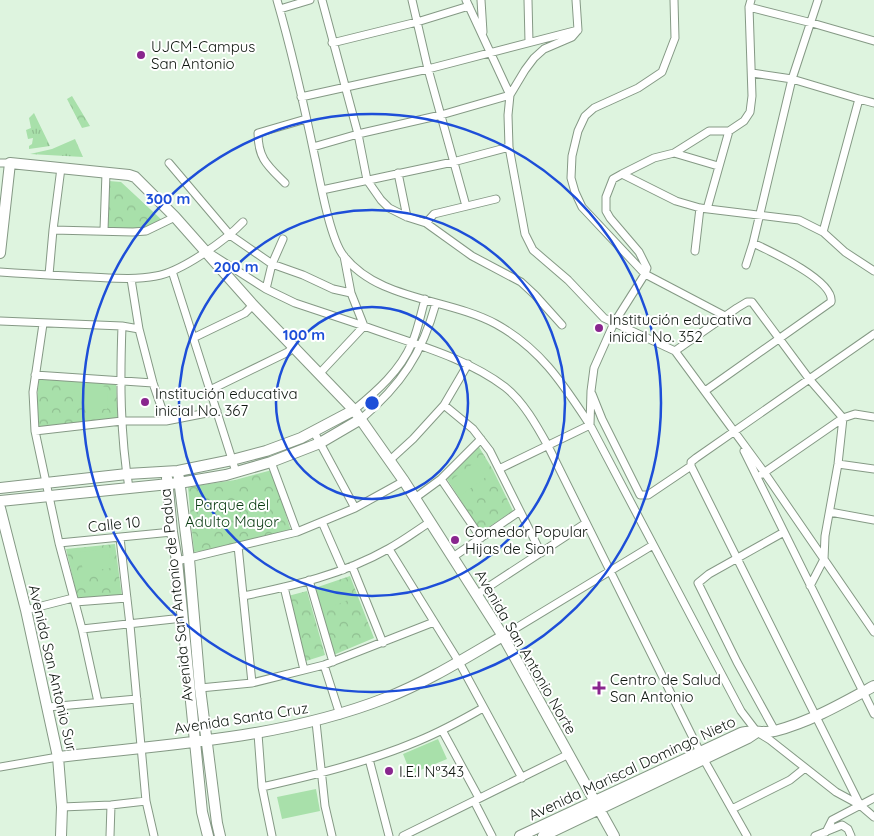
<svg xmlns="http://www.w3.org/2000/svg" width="874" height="836" font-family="Quicksand,sans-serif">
<defs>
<pattern id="grass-tufts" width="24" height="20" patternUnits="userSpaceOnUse" patternTransform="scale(1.25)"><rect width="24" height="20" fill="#a8e0aa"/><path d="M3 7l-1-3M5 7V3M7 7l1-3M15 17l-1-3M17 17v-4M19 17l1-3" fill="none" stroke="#90bf91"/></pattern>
<pattern id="forest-crowns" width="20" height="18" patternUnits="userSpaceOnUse" patternTransform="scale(1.25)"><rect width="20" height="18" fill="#a8e0aa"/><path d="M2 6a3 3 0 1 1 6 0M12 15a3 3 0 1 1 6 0" fill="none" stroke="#90bf91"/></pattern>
</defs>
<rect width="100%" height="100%" fill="#def4df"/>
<path fill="url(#grass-tufts)" d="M34,113L50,146L29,149V146L32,144L33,138L28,139L26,130L31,128L29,118Z
M75,139L83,157L30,154L52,149Z"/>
<path fill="url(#forest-crowns)" d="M72,96L90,126L82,128L67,99Z
M109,181L121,182L164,222L147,229L106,228Z
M39,377L116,383L118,420L38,430L37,401Z
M479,447L493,470L513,511L481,532L447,479Z
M272,470L291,531L239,545L194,552L188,487L235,480Z
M115,544L122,597L78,600L66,549Z
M350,576L374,638L331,656L312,589Z
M307,591L325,655L306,661L288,596Z"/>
<path fill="#a8e0aa" d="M75,384L108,387L107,409L73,407Z
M475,462L486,477L460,496L449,482Z
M109,549L111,568L83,572L80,552Z
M346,580L353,598L321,611L314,592Z
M438,739L447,759L411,774L403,754Z
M316,789L320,811L282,819L277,797Z"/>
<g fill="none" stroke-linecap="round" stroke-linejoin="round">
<defs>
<path id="street" d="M277,0C292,52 304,105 315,158C320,181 330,238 343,255C378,301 448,298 496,324C541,349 563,384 590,425L741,711L757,732L770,740L836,792L860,805L874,817
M322,0L358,134L367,180L381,200L389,208L407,217L426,223L434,214L496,199
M412,0L428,69L466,206
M466,0L510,95
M481,0L483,32
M528,0L529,42
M576,0L578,30L572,37L544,49L534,58L525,70L510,95L508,115L509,147L525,234L533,250L568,280L604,318L675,351L764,472L874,632
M674,0L675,38L662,72L638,88L594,108L585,116L578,131L572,156L571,178L575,192L582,207L645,274L725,316
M751,0L749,7L752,96L750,112L744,121L729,131H709L674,153L654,158L622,174L676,201L700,208L799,220L823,232L845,252L874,271
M818,0L792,79L859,99L823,232
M749,7L812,23L874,41
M280,9L310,0
M332,43L417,22L469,6
M301,97L428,69L578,30
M859,99L874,103
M313,147L358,134L441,115L510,95
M674,153L718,166
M0,163H10
M169,163L230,235L272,264L303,275L333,289L351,293
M398,173L407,217
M285,183C268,166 258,159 258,133L306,119
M322,190L453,162L509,147
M707,209L729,131
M426,223L472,256L521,282L535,295L562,325
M53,230L133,232L146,231L175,217
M104,230L106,173
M695,251L700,208
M211,254L266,289L295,303L364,326L351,293L344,256
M746,265L753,243
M172,271L236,472
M0,272C30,274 61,276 91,277C113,278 135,280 156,276C181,272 226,240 243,222
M49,275L53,230L61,168
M131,279L139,329L153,383L166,421
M266,289L272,264L283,239
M0,321L122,326L139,329
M43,324L33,392L35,431L59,543L82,629L98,702
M122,326C120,380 120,434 129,488
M193,338L245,313L253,305
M675,351L737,308L747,302H752L810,380L843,418L838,464L825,536L824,559L810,586
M320,373L364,326C410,343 466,357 505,387C523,401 537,426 548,446L703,758L747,836
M35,375L153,383
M210,390L288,352L295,346
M705,391L831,302C835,281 770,251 753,243L792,79L752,73
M592,394L602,419L640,495H648L691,466
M444,405L473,429L490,451L541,553
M354,410C377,391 400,371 412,343C418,330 421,313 425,299
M361,419C401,385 422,354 436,303
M35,431L122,421H166L217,411
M314,432L355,508
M744,451L874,714
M390,460L413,439L444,405L468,364
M271,462L297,532
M838,464L874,469
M499,469L590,425L591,391L594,368L614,323L645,274L647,268L639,252L610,218L606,211V197L613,179L622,174
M762,474L843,418L855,414L874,417
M441,479L481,538
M415,498L441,479L481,439
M830,512L874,520
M322,522L343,570
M120,538L130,625L146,801L154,836
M59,543L172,532
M238,546L252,683
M389,549L459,662L522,778
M453,557L520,511
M177,561L297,532L355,508L404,481
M352,566L383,643
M309,580L333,662
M284,587L304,670
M476,595L586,523
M243,596C293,586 344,574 388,549C403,541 416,531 430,522
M75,602L127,598
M26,610L73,598
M82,629L183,618
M503,636L653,545
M324,665L340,715
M200,688L252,683L324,665L434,622
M48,707L137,699
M316,722L325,806L332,836
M442,730L479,798
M775,731L737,662L698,583L709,574L784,532
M258,734L262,787L272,836
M369,759L389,836
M0,767L58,757
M262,787C315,775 368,762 418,741C440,732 462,720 483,708
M474,801L492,836
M860,805L691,466V462L696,458L874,334
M62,807L111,805L146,801
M732,809L790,780L805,768
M826,832L832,820L874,798
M110,836L111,805
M403,836L569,754
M815,836L842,825L848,829L851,836"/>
<path id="secondary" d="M0,253L10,163L129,175L135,177L175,217L253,305L354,410L404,481L503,636L614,836
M178,471L189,559L200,688L217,823L220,836
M167,478L172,532L177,561L202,812L208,836
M0,488L127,474L178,471L232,460L266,451L301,438L354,410
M0,501L179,483L226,475L271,462L320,443L361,419
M0,508L26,610L58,757L62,807L61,836
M58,757C169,744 281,739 386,698C427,682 465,658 503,636
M520,836L741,733C752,729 764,734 775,731C810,722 843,703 874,686
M543,836L748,738L757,732"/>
</defs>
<use href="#street" stroke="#859985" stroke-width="9"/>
<use href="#secondary" stroke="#859985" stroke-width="12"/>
<use href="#street" stroke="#fff" stroke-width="7"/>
<use href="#secondary" stroke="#fff" stroke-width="10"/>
</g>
<g fill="none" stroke="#1d4ed8" stroke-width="2.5">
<circle cx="372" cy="403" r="96"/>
<circle cx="372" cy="403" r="193"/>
<circle cx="372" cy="403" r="289"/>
</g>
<g fill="#89268e" stroke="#fff" stroke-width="2">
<circle cx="141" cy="55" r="5"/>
<circle cx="599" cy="328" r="5"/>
<circle cx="145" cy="402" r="5"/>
<circle cx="455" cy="540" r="5"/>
<path d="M596.5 680.5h5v5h5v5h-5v5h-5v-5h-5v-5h5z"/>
<circle cx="389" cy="771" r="5"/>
</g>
<g text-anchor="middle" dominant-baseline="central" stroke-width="4" stroke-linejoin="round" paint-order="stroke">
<g font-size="15" fill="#101811" stroke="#fff" text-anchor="start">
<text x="151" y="46">UJCM-Campus<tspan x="151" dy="17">San Antonio</tspan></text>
<text x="609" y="319">Institución educativa<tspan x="609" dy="17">inicial No. 352</tspan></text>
<text x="155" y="393">Institución educativa<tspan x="155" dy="17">inicial No. 367</tspan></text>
<text x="465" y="531">Comedor Popular<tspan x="465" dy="17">Hijas de Sion</tspan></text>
<text x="610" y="679">Centro de Salud<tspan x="610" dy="17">San Antonio</tspan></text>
<text x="399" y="771">I.E.I N°343</text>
</g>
<g font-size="15" fill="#093b11" stroke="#fff">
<text x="232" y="504">Parque del<tspan x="232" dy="17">Adulto Mayor</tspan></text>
</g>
<g font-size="15" fill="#101811" stroke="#fff">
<text transform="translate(114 524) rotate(-6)">Calle 10</text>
<text transform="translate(176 595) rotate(-96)">Avenida San Antonio de Padua</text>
<text transform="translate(526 652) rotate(60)">Avenida San Antonio Norte</text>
<text transform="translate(53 668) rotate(77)">Avenida San Antonio Sur</text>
<text transform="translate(241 718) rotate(-9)">Avenida Santa Cruz</text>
<text transform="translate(632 768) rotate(-25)">Avenida Mariscal Domingo Nieto</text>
</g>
</g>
<circle cx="372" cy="403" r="8" fill="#1d4ed8" stroke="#fff" stroke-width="2.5"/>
<g font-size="15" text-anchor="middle" font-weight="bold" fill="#1d4ed8" stroke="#fff" stroke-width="4" stroke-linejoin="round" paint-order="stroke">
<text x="168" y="204">300 m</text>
<text x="236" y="272">200 m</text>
<text x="304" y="340">100 m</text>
</g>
</svg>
